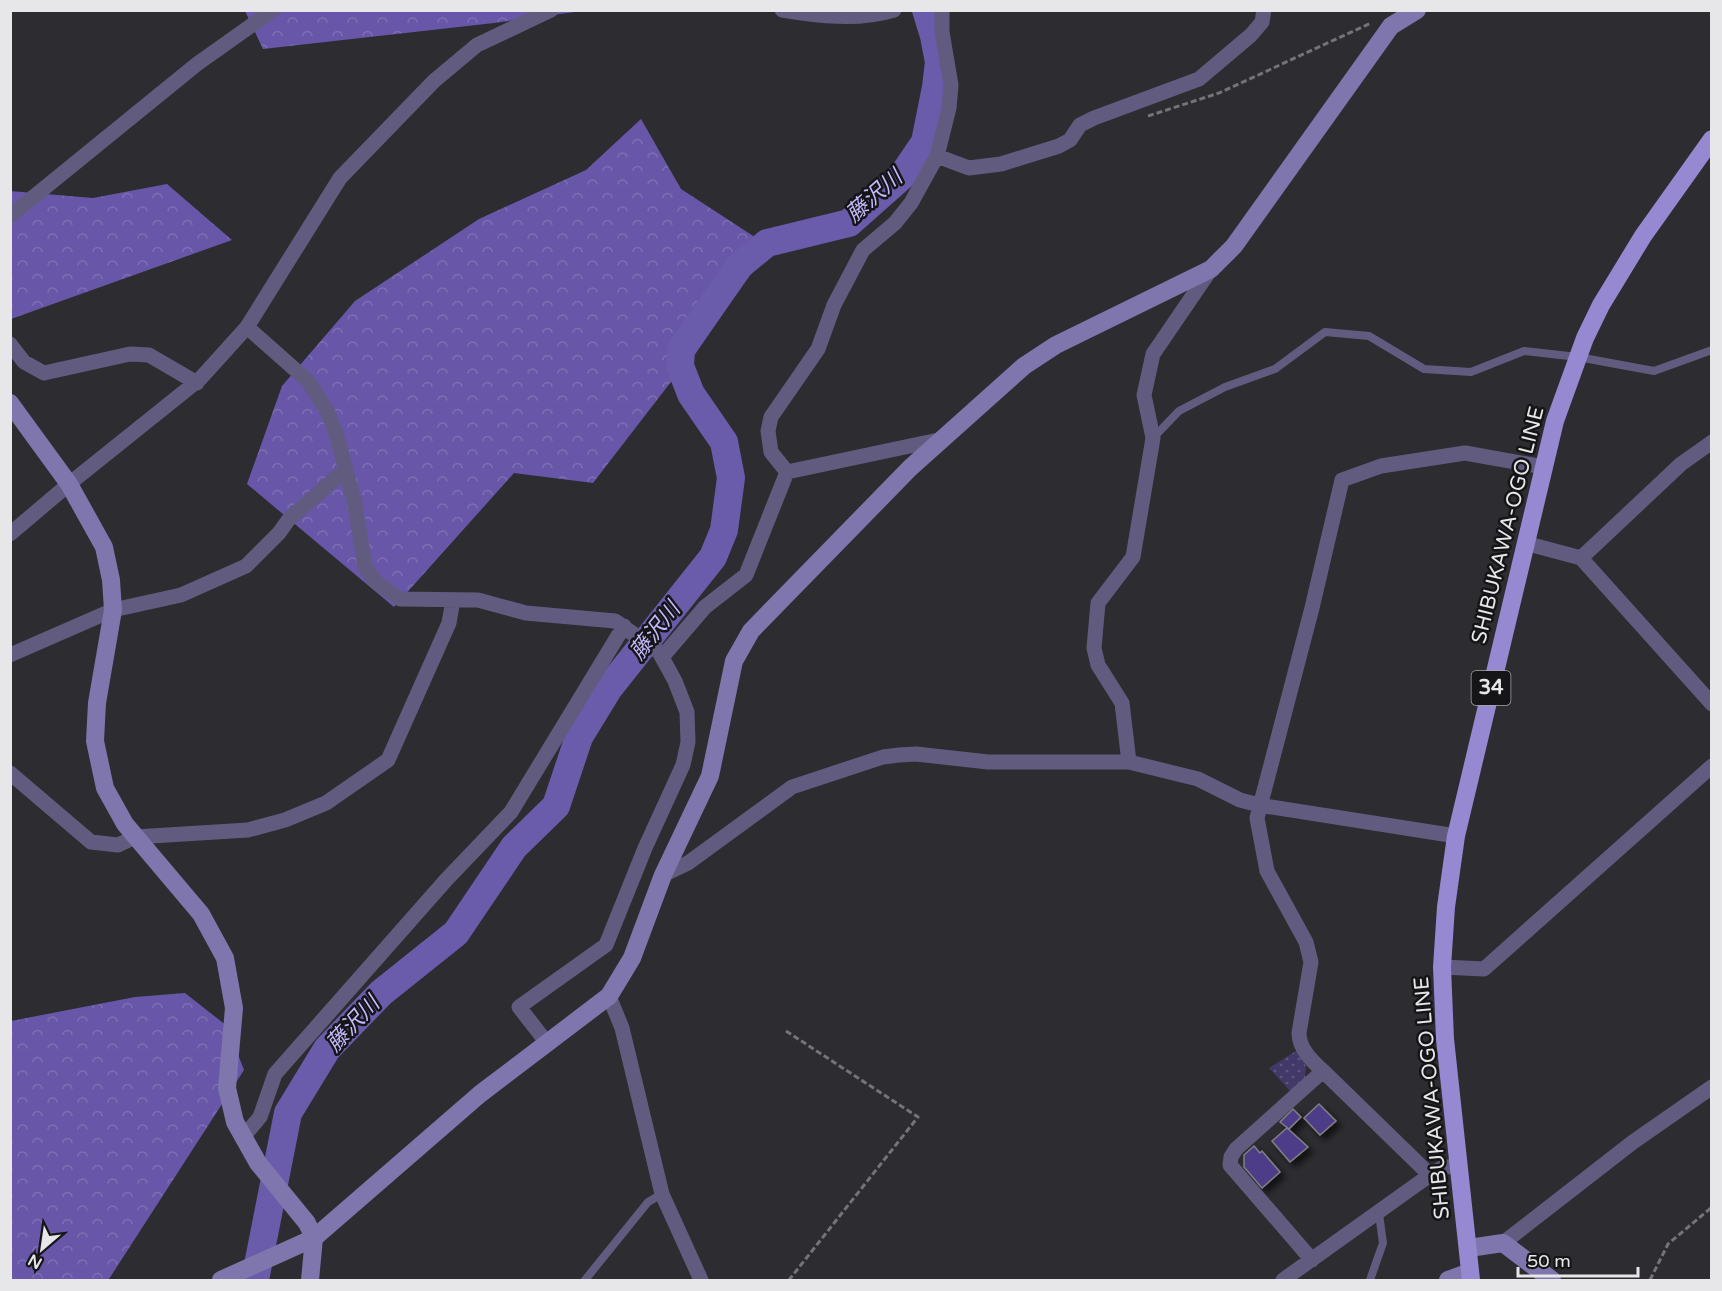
<svg xmlns="http://www.w3.org/2000/svg" width="1722" height="1291" font-family="'Varela Round','Noto Sans JP',sans-serif">
<defs>
<pattern id="grass-dots" width="8" height="8" patternUnits="userSpaceOnUse" patternTransform="scale(1.5)"><rect width="8" height="8" fill="#423969"/><path d="M2 2h.1M6 6h.1" fill="none" stroke="#5d567e" stroke-width="1.8" stroke-linecap="round"/></pattern>
<pattern id="forest-crowns" width="20" height="18" patternUnits="userSpaceOnUse" patternTransform="scale(1.5)"><rect width="20" height="18" fill="#6857a8"/><path d="M2 6a3 3 0 1 1 6 0M12 15a3 3 0 1 1 6 0" fill="none" stroke="#7e6fb4"/></pattern>
<filter id="shadow"><feDropShadow dx="5" dy="5" stdDeviation="3" flood-color="#0009"/></filter>
</defs>
<rect width="100%" height="100%" fill="#2d2c30"/>
<path fill="url(#grass-dots)" d="M1296,1051L1306,1066L1305,1079L1291,1092L1269,1068Z"/>
<path fill="url(#forest-crowns)" d="M245,11H582L494,23L263,49Z
M641,119L681,189L770,247L714,326L593,483L514,473L394,607L247,484L282,386L355,301L479,219L586,170Z
M167,184L232,240L11,319L10,191L93,198Z
M185,993L227,1026L244,1070L109,1279L11,1280V1021L135,997Z"/>
<g fill="none" stroke-linecap="round" stroke-linejoin="round">
<path stroke="#6b5bab" stroke-width="28" d="M255,1280L288,1113L327,1049L381,993L456,933L514,847L556,806L579,737L609,688L713,557L724,530L731,478L724,442L691,394L680,366L681,350L739,266L767,243L849,223L902,176L925,142L936,87L939,62L934,36L926,10"/>
</g>
<path fill="#4e3c89" stroke="#808084" stroke-width="1.5" filter="url(#shadow)" d="M1319,1104L1336,1121L1320,1135L1304,1118Z
M1293,1109L1301,1117L1289,1129L1280,1122Z
M1287,1128L1308,1147L1290,1162L1272,1141Z
M1254,1146L1260,1153L1262,1151L1280,1172L1262,1188L1244,1167V1155Z"/>
<g fill="none" stroke-linecap="round" stroke-linejoin="round">
<path stroke="#747376" stroke-width="3" stroke-dasharray="6 3" stroke-linecap="butt" d="M1148,116L1219,93L1371,23
M786,1031L918,1117L789,1280
M1650,1280L1668,1244L1712,1207"/>
<path stroke="#615c7f" stroke-width="8" d="M1154,437L1179,411L1225,387L1275,369L1325,332L1369,336L1424,369L1471,372L1524,351L1578,357L1654,371L1712,350
M585,1280L648,1202L662,1194
M1370,1280L1383,1243L1379,1214"/>
<path stroke="#615c7f" stroke-width="15" d="M782,10C818,16 858,21 894,10
M942,10V32L951,85L949,108L937,156L911,203L895,223L863,250L834,305L818,349L771,417L768,431L771,452L787,472L943,439
M937,156L969,168L1001,164L1059,146L1070,140L1080,125L1094,118L1199,79L1251,35L1262,22L1264,10
M10,216L197,64L273,10
M247,327L308,381L328,413L337,436L355,505L365,567L376,582L400,599L478,600L526,613L615,621L659,652L675,681L687,712L688,742L683,765L645,848L606,945L519,1007L547,1043
M10,344L24,362L44,373L130,354L149,355L197,383
M10,534L69,484L200,379L247,327L340,178L434,81L477,45L551,10
M1525,543L1581,558L1712,704
M1581,558L1681,464L1712,442
M10,655L113,610L181,595L246,566L279,533L289,519L346,469
M663,656L705,607L746,575L787,472
M1129,762L1122,703L1098,665L1094,648L1098,603L1133,557L1153,438L1144,395L1153,354L1211,269
M10,773L91,842L118,845L135,837L248,830L285,820L326,803L388,760L449,623L453,600
M663,875L688,863L792,787L883,757L899,755L916,754L988,762H1129L1198,779L1240,800L1259,805L1456,836
M1442,967L1484,969L1712,766
M609,996L622,1028L662,1194L701,1280
M243,1137L260,1117L275,1074L446,880L511,812L624,626
M1430,1175L1323,1071C1312,1061 1299,1049 1299,1033L1311,962L1306,942L1267,871L1257,818L1312,608L1342,480L1381,466L1465,453L1544,467
M1503,1243L1633,1142L1712,1087
M1312,1260L1230,1165L1231,1157L1236,1149L1323,1071
M1283,1280L1430,1175L1442,1168L1458,1165"/>
<path stroke="#7f76ae" stroke-width="18" d="M10,403L69,484L104,547L111,580L113,610L97,703L95,741L105,788L125,824L201,914L225,958L234,1008L227,1088L235,1122L258,1163L307,1223L314,1238L310,1280
M1469,1248L1503,1243L1552,1280
M221,1280L314,1238L480,1094L609,996L632,958L663,875L710,776L734,661L751,631L910,468L1024,366L1056,345L1211,269L1234,246L1391,26L1417,10
M1448,1280L1470,1272"/>
<path stroke="#9689d1" stroke-width="18" d="M1471,1280L1445,1039L1442,967L1446,907L1456,836L1555,421L1585,338L1601,305L1643,236L1712,139"/>
</g>
<g text-anchor="middle" dominant-baseline="central" stroke-width="5" stroke-linejoin="round" paint-order="stroke">
<rect fill="#151517" stroke="#a8a8aa" stroke-width="1.5" x="1471.5" y="671" width="39" height="34" rx="4.5"/>
<g font-size="20" font-weight="bold" fill="#e7e7e9">
<text x="1491" y="688">34</text>
</g>
<g font-size="21" fill="#e7e7e9" stroke="#151517">
<text transform="translate(1508 525) rotate(-76)">SHIBUKAWA-OGO LINE</text>
<text transform="translate(1432 1098) rotate(-95)">SHIBUKAWA-OGO LINE</text>
</g>
<g font-size="22" font-style="italic" fill="#c3b9fb" stroke="#151517">
<text transform="translate(874 196) rotate(-41)">藤沢川</text>
<text transform="translate(655 631) rotate(-52)">藤沢川</text>
<text transform="translate(353 1024) rotate(-47)">藤沢川</text>
</g>
</g>
<rect width="1722" height="1291" fill="none" stroke="#e7e7e9" stroke-width="24"/>
<g transform="translate(42 1249) rotate(209)" stroke="#151517" stroke-width="4.5" paint-order="stroke">
<path d="M0-4.5L10 22L0 15L-10 22Z" fill="#e7e7e9"/>
<text y="-9" font-size="16" font-weight="bold" text-anchor="middle" fill="#e7e7e9">N</text>
</g>
<path d="M1518 1267v9h120v-9" fill="none" stroke="#e7e7e9" stroke-width="3"/>
<text x="1527" y="1267" font-size="18" fill="#e7e7e9" stroke="#151517" stroke-width="4.5" paint-order="stroke">50 m</text>
</svg>
